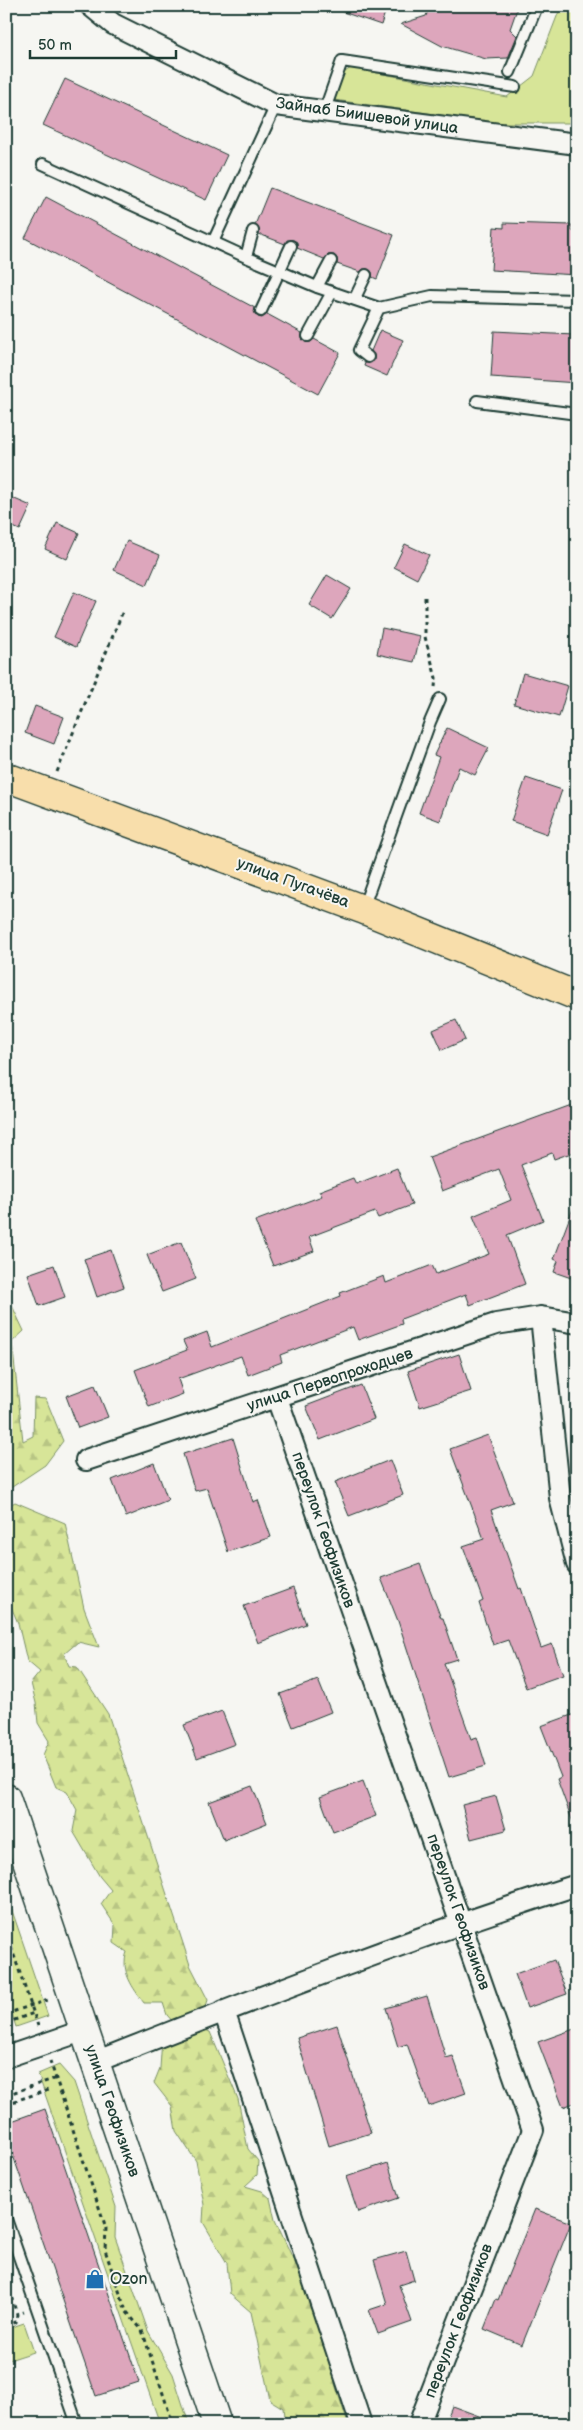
<svg xmlns="http://www.w3.org/2000/svg" width="583" height="2430" font-family="'Balsamiq Sans',sans-serif">
<defs>
<pattern id="forest-firs" width="22" height="20" patternUnits="userSpaceOnUse" patternTransform="scale(1.25)"><rect width="22" height="20" fill="#d7e598"/><path d="M5 1l3.5 6h-7zM16 11l3.5 6h-7z" fill="#b8c584"/></pattern>
</defs>
<rect width="100%" height="100%" fill="#f6f6f2"/>
<filter id="ink" filterUnits="userSpaceOnUse"><feTurbulence type="fractalNoise" baseFrequency=".02" numOctaves="2"/><feDisplacementMap in="SourceGraphic" scale="10" xChannelSelector="R" yChannelSelector="G"/><feConvolveMatrix kernelMatrix="1 2 1 2 8 2 1 2 1" color-interpolation-filters="sRGB"/></filter>
<g filter="url(#ink)">
<path fill="#d7e598" stroke="#7b9166" d="M561,6H577V117L571,123H499L334,100L340,75L351,68L507,97L534,76Z
M6,1893L48,2016L16,2027L6,1996Z
M59,2065L74,2082L116,2207L115,2237L148,2331L173,2374L189,2424H160L38,2074Z
M24,2323L34,2352L6,2361V2329Z"/>
<path fill="url(#forest-firs)" stroke="#7b9166" d="M6,1293L24,1331L12,1342L23,1441L33,1436L34,1398L46,1399L63,1441L45,1465L6,1491Z
M15,1502L65,1523L84,1608L99,1647L78,1642L64,1654L69,1666L77,1667L108,1714L190,1965L208,2000L205,2009L174,2023L167,2015L163,2003H144C133,1988 120,1971 127,1952L114,1943L115,1925L101,1904L111,1890L100,1877L73,1831L77,1810L67,1792L56,1787L43,1755L49,1741L38,1723L36,1703L31,1683L40,1672L27,1661L18,1623L6,1595V1507Z
M195,2025L210,2032L238,2099L248,2149L258,2161L257,2175L245,2186L262,2191L270,2198L275,2220L308,2291L335,2373V2384L348,2424H285L283,2408L270,2400L251,2312L230,2294L227,2263L203,2222L204,2205L196,2161L176,2131L172,2106L154,2083L160,2068L162,2039Z"/>
<path fill="#dda6bc" stroke="#1f3d34" d="M335,6H387L381,25L334,9Z
M430,6H518L510,29L517,36L508,58L486,59L442,46L401,24L426,16Z
M65,79L227,155L206,200L43,125Z
M270,188L394,235L377,279L372,277V272L368,269H363L360,272L337,264V258L334,255H328L324,259L297,248V242L293,240H287L285,244L259,234V229L255,225Z
M46,197L255,308L254,312L258,317L262,318L267,314L302,333V339L305,342H311L314,339L340,353L318,394L25,238Z
M504,223L572,225V231L577,232V275L491,270L494,227L504,228Z
M380,330L403,340L387,376L364,366L365,363L374,361V355L371,351Z
M494,331L574,335L573,341H577V383L491,377Z
M10,497L31,506L20,530L6,524V505Z
M57,523L79,533L67,559L45,549Z
M127,541L160,555L147,585L114,570Z
M405,544L429,555L417,579L394,567Z
M327,575L351,589L332,619L309,605Z
M74,592L96,601L76,647L54,637Z
M382,628L420,636L414,662L377,654Z
M523,673L568,686L559,717L514,704Z
M35,706L64,717L54,744L25,733Z
M447,728L489,748L475,775L459,767L440,821L419,813L439,757L434,755Z
M526,778L562,790L547,834L511,821Z
M456,1020L465,1040L442,1050L433,1030Z
M577,1103V1151L554,1159L552,1153L521,1165L543,1220L507,1235L525,1284L470,1305L466,1294L401,1319L402,1324L358,1340L353,1327L280,1355L282,1362L248,1375L241,1356L178,1379L183,1394L149,1407L135,1370L187,1350L183,1341L207,1332L212,1347L341,1296L340,1293L384,1276L386,1283L432,1265L436,1274L489,1254L473,1216L511,1200L499,1169L442,1191L429,1157Z
M397,1168L412,1205L378,1218L375,1212L309,1237L314,1251L273,1266L255,1221L322,1196L319,1191L353,1178L356,1184Z
M575,1203H577V1280L554,1272L558,1261L554,1259Z
M181,1242L196,1279L162,1292L147,1255Z
M111,1250L124,1287L97,1297L84,1259Z
M54,1265L65,1297L39,1306L28,1274Z
M459,1354L471,1391L420,1407L408,1371Z
M95,1385L108,1417L78,1428L66,1396Z
M361,1385L374,1419L320,1440L306,1406Z
M488,1435L513,1502L491,1510L519,1589L521,1588L541,1648L552,1644L563,1675L526,1688L508,1640L493,1645L479,1603L483,1601L463,1546L484,1539L450,1449Z
M233,1438L253,1502L258,1500L271,1537L228,1552L207,1488L195,1491L183,1454Z
M390,1460L403,1495L349,1516L335,1482Z
M154,1463L168,1500L126,1517L112,1480Z
M420,1564L441,1618H443L457,1659L444,1663L471,1739L477,1737L486,1766L449,1777L398,1621L381,1578Z
M293,1588L306,1624L258,1643L244,1606Z
M318,1680L331,1712L293,1727L280,1694Z
M222,1711L235,1744L197,1758L184,1725Z
M577,1713V1828H575L557,1779L561,1777L541,1726Z
M363,1781L376,1816L333,1832L320,1797Z
M252,1786L267,1823L224,1840L209,1802Z
M496,1796L506,1830L471,1839L462,1805Z
M554,1960L567,1994L527,2008L515,1974Z
M427,1996L446,2058L453,2056L466,2093L429,2106L407,2044L398,2047L386,2008Z
M337,2025L371,2133L329,2146L297,2038Z
M577,2028V2102L563,2107L538,2042Z
M45,2109L139,2382L96,2396L6,2135V2123Z
M388,2163L399,2198L358,2212L346,2177Z
M535,2209L571,2223L522,2345L484,2329L496,2299L498,2300Z
M406,2251L414,2280L399,2285L412,2322L378,2334L369,2310L387,2304L374,2260Z
M452,2406L495,2422V2424H445Z"/>
<g fill="none" stroke-linecap="round" stroke-linejoin="round">
<defs>
<path id="lane" d="M510,72L537,6
M324,112L342,61L515,87
M43,164L246,257L317,287L379,308L432,296L577,300
M213,242L276,105
M246,257L253,231
M317,287L331,261
M355,298L366,275
M261,311L291,246
M308,336L332,292
M368,357L359,350L379,308
M477,401L577,414
M363,908L430,722L440,699
M6,2219L77,2424"/>
<path id="street" d="M91,6L113,24L276,105L577,144
M541,1317L560,1498L577,1564
M277,1398L533,2130L419,2424
M86,1460L496,1324L541,1317L577,1323
M224,2011L361,2424
M6,2057L85,2030
M95,2062C254,1999 414,1937 577,1885"/>
<path id="secondary" d="M6,1798L217,2424"/>
<path id="primary" d="M6,777L362,909L577,996"/>
</defs>
<use href="#lane" stroke="#1f3d34" stroke-width="14"/>
<use href="#street" stroke="#1f3d34" stroke-width="24"/>
<use href="#secondary" stroke="#1f3d34" stroke-width="31"/>
<use href="#primary" stroke="#1f3d34" stroke-width="31"/>
<path stroke="#1f3d34" stroke-width="3" stroke-dasharray="4 4" stroke-linecap="butt" d="M425,597V637L436,678L435,687
M57,772L123,611
M6,1932L38,2026
M6,2014L51,1999
M6,2023L34,2013
M50,2061L106,2228L105,2250L126,2311L142,2330L173,2424
M6,2095L56,2078
M6,2104L51,2089
M6,2282L17,2314
M6,2326L16,2322L17,2314L23,2312"/>
<use href="#lane" stroke="#f6f6f2" stroke-width="10"/>
<use href="#street" stroke="#f6f6f2" stroke-width="20"/>
<use href="#secondary" stroke="#f6f6f2" stroke-width="28"/>
<use href="#primary" stroke="#f8deab" stroke-width="28"/>
</g>
</g>
<defs>
<symbol id="shop-bare" viewBox="-9 -9 18 18"><path d="M-5-2.5h2.3a2.7 3.5 0 0 1 5.4 0H5L5.5 6h-11ZM-1.5-2.5h3a1.5 2.3 0 0 0-3 0Z" fill="#1f6fb2" stroke="#f6f6f2" stroke-width="2.5" paint-order="stroke"/></symbol>
</defs>
<g fill-rule="evenodd">
<use href="#shop-bare" x="81" y="2265" width="28" height="28"/>
</g>
<g text-anchor="middle" dominant-baseline="central" stroke-width="4" stroke-linejoin="round" paint-order="stroke">
<g font-size="16" fill="#1f3d34" stroke="#f6f6f2">
<text transform="translate(367 116) rotate(8)">Зайнаб Биишевой улица</text>
<text transform="translate(293 883) rotate(20)">улица Пугачёва</text>
<text transform="translate(330 1380) rotate(-18)">улица Первопроходцев</text>
<text transform="translate(323 1530) rotate(71)">переулок Геофизиков</text>
<text transform="translate(458 1912) rotate(71)">переулок Геофизиков</text>
<text transform="translate(112 2111) rotate(71)">улица Геофизиков</text>
<text transform="translate(459 2321) rotate(-69)">переулок Геофизиков</text>
</g>
<g font-size="16" fill="#1f3d34" stroke="#f6f6f2" text-anchor="start">
<text x="110" y="2279">Ozon</text>
</g>
</g>
<rect width="583" height="2430" fill="none" stroke="#f6f6f2" stroke-width="25"/>
<rect x="12" y="12" width="558" height="2405" fill="none" stroke="#1f3d34" stroke-width="2" filter="url(#ink)"/>
<path d="M30 50v8h146v-8" fill="none" stroke="#1f3d34" stroke-width="2.5"/>
<text x="38" y="50" font-size="15" fill="#1f3d34" stroke="#f6f6f2" stroke-width="4" paint-order="stroke">50 m</text>
</svg>
